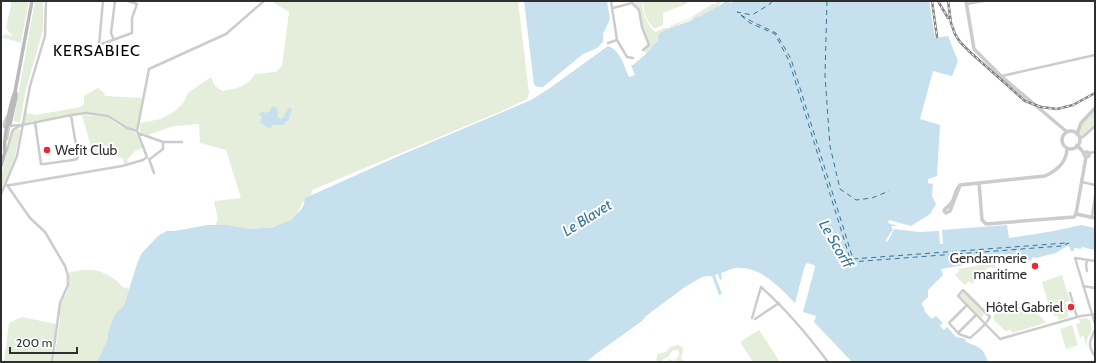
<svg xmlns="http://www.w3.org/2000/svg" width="1096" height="363" font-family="Cabin,sans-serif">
<rect width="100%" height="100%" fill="#fff"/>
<path fill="#e5eddb" d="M11,1H29L21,43L1,37V36H4V34L12,36V34L9,32L6,27L11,6Z
M35,1H43V30L26,89L20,123L14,121V118Z
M271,1H518L529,93L527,99L502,111L312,190L311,196C301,200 301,207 296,215C287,226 265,228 252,229L193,362H54L60,318C56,307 67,297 69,286C70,281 69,277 68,273C92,266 107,270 124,288L126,287L129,289L138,261L142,253L158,236L167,231H175L208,225H215L218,220L214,201L241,198L226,150L200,143L199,124L174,126L148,135L140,132V123L161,119L175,111L184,102L188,93L211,77L215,86L222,91C237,88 246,88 255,74L276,72L282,66L289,12Z
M634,1H642C642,13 647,24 655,32L664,28H670V26L689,19L712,4H715L718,1H722C715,13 691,19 679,24C673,27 669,31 662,32L660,33L657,41L646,54L644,51L650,45Z
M643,1H689L686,4L663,13V25L655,29C647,23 643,11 643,1Z
M98,88L104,93L105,96L142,98L138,125L135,130L126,126L108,115L88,112L70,114L24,123L26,113L36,115L80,107L84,104V96Z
M1095,108V126L1080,138L1077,134L1081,123Z
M82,115L107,117L120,126L136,133L142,148L135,151L127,160L128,163L124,164L123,158L112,155L107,151L94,157Z
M16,129H19L20,132L14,160L1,190V176L12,133Z
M991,263L997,265H995V268L989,267L972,284L969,281L965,285L955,275L959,271L958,269Z
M1062,275L1070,301L1065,302V304H1068L1070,311L1067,312L1069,317L1059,320L1057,315L1054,316L1052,308L1055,307L1054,305L1049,307L1042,282Z
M964,292L985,314L981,318L959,296Z
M1015,303V305L1024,308L1032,307L1034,309L1036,310L1031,313L1036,312L1043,319L1046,323L1012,333L1011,330L1005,331L993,319L994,317L993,316L1003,308Z
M22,317L56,324L51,362H4L9,323Z
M1085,318L1090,320L1092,330L1087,340V347L1083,335L1080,338L1076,324L1080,323L1079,319Z
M1072,325L1078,345L1066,349L1060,329Z
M759,330L780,362H753L740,342Z
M678,345L682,347L683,351L681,358L685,362H691H667L669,359L675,361L679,355V350H673L668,357L663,359L662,362H657L656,359L658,354L666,352L670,347Z"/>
<path fill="#c6e0ee" d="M524,1H607L610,19L603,34V42L597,48L583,54L543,87H539L534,85Z
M727,1L731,3L734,1H929L935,38L948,36L958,61L952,76L933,71L920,119L940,125L937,176L928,179V183L931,184L933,183L932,196L936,204L930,214L911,226L889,220L888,223L898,226H891L893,229L886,240V242L888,241L894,229L919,232L939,231L940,244H943L942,230L1007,225L1009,238L1054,231L1081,225L1095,228V250L1082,247L1081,249L1074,248V251H1071L1069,246H1067L1056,253L1036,258L1033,257L1031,260L1012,265L995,262L994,260L941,269L943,275L928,290V297L922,303V305L925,309L924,311L932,319L936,316L943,323L940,326L944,330L947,327L956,337L966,339L965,341C977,348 982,344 988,362H852L814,322L816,316L803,312L815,267L814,265L807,263L805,265L795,303C779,287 761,266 735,268C730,269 725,272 721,273L722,279L720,280L718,274L715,275L722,294L719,295L712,276L698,281L594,362H97L108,339V333L115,314L124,306L138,261L142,253L158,236L167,231H175L208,225H224L251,229L273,227L291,220L303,207L305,198L401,155L531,100L550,88L608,46C621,51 624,66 629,77L635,75L631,65H633L646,54L658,40V36L660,33C669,28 679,25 690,21C694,19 696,16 701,16Z
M272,106L277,108L278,118L282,119L289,108L292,109L289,119L283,125H272L271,128L269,129L266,126L260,123L262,118L261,115H258L262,111L265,113L270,111Z"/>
<path fill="#fff" d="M708,276H712L698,281L594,362H586L596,354L642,321L646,316L685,287L702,277Z"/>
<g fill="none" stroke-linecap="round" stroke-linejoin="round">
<path stroke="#377497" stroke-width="1" stroke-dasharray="5 4" stroke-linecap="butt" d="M772,1L770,4L752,15L737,12L750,23L775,34L789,61L851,262L1061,246L1069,243
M827,1L825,76L830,146L840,189L856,200L872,198L889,191
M741,15L751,21L776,33L791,59L853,259L1066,243"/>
<path stroke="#ccc" stroke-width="2.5" d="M611,1L617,40L627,57L633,58
M632,3L639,10L642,27L649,45L643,50
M967,4L983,1
M613,8L632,3L633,1
M114,40L111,33L115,1
M608,43L617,40
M99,45L132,33V18L137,4L128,1
M102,56L99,45L103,1
M1002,76L1095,55
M35,122L41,164H44L73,160L77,159L78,157L71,115
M9,126L21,125
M4,127V124L7,116
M138,133L163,142H182
M1080,138L1083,137L1095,126
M7,139L10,122
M5,152L7,150L12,132L14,129L22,125L71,115L86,113L108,116L127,128L137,131L149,69L226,34L264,1
M1089,153L1095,152
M149,159L154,173
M150,159L163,149V142
M1082,182L1095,185
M5,185H11L122,166L143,160L147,157L137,131
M7,185L30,218L45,232L65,266L68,276V285L60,303L52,362
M1,194L17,156L30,86L45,36L46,1
M1092,217L1095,196
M1095,261L1075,258L1095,324
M1087,271L1086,266L1087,260
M1083,286L1095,288
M1070,293L1077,317
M967,305L949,323L959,334L970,338C977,332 986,325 990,317L963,290L958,296L1000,339L1081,316L1095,314
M752,318L761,287C787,310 807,334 828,362
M755,319L779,303
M1095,330C1090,340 1087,346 1095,356
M958,333L976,315"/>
<path stroke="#ccc" stroke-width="3.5" d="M966,1L974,49L1001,76L1067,132
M1062 140a9 9 0 1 1 18 0a9 9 0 1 1-18 0Z
M1077,134L1081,123L1095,108
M1084,153L1087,152L1089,153V156L1086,157
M979,183L982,220L986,224L1074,217L1076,214L1086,157L1084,155V153L1077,145
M960,185L950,211L946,213L944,211L945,209C957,201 952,194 960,185L1045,176C1058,170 1067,162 1067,148
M1076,214L1095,218"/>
<path stroke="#b9b9b9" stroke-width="3.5" d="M10,124L16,97V93
M5,153C3,141 10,103 15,92L32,1
M1,166L5,152"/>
<defs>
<path id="rail" d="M932,1L937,37
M938,1L948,18
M948,1L951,23L955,34L960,42L971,53L1025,101L1041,107L1057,109L1073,105L1095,93"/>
</defs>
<use href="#rail" stroke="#848484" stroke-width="2.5"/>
<use href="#rail" stroke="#fff" stroke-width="1" stroke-dasharray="3" stroke-linecap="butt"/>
</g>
<g fill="#f22539" stroke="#fff" stroke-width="1.5">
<circle cx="47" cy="150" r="4"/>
<circle cx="1035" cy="266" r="4"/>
<circle cx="1071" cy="307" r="4"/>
</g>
<g text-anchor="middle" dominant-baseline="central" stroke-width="4" stroke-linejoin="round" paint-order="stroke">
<g font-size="14" fill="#2f2f2f" stroke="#fff" text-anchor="end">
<text x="55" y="150" text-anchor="start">Wefit Club</text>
<text x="1027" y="258">Gendarmerie<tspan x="1027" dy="16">maritime</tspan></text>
<text x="1063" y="307">Hôtel Gabriel</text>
</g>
<g font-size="15" font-style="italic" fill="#377497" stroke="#fff">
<text transform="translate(587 218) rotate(-32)">Le Blavet</text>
<text transform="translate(836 244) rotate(60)">Le Scorff</text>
</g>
<g font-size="16" letter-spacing="1" fill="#000" stroke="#fff">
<text x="97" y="50">KERSABIEC</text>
</g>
</g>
<rect width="1096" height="363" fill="none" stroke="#2f2f2f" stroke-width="4"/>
<path d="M10 347v6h67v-6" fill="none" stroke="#2f2f2f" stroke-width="2"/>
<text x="16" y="347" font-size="12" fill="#2f2f2f" stroke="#ffffff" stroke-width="3" paint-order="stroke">200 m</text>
</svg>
